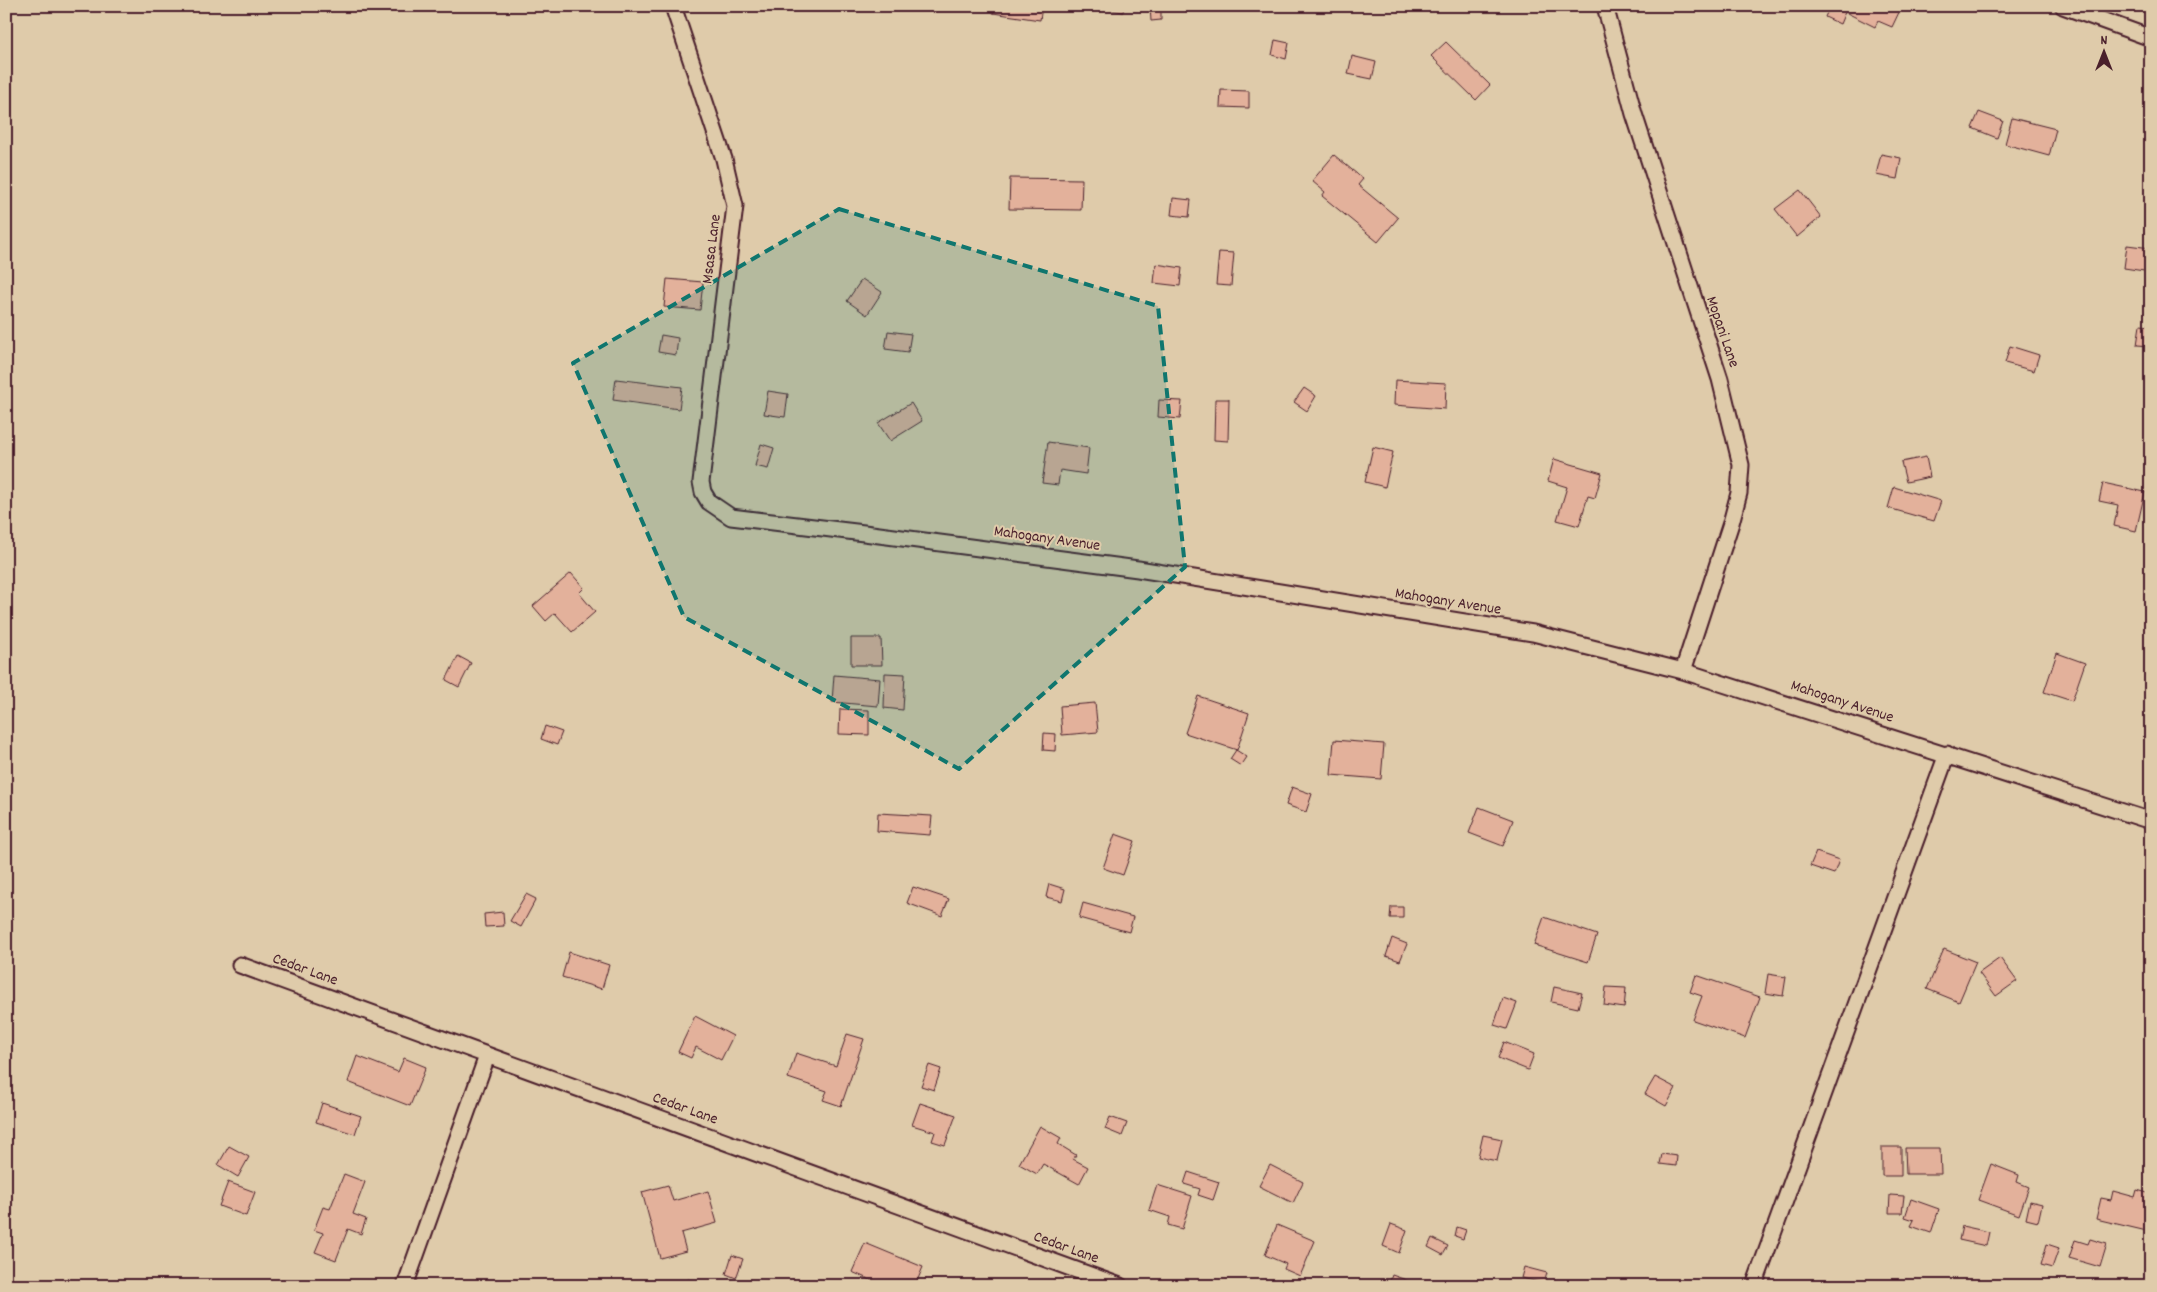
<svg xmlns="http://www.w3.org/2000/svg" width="2157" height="1292" font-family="Dekko,sans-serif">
<rect width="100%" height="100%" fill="#dfcbaa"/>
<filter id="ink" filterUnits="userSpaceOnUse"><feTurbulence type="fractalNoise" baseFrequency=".02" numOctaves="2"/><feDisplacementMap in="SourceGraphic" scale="10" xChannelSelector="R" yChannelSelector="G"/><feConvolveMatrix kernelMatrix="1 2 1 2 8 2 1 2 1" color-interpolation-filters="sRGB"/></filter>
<g filter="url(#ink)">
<path fill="#e3b19b" stroke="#4a1f2b" d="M994,6H1042L1040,20L993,13Z
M1088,6H1124L1123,12Z
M1150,6H1161V20L1151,21Z
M1830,6H1902L1892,27L1878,21L1875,27L1845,12L1840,24L1825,17Z
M1275,40L1289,43L1286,59L1272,55Z
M1446,42L1490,85L1476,100L1431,56Z
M1352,56L1376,62L1372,79L1348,74Z
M1221,90L1249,91V108L1220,107Z
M1979,112L2003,121L1997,138L1972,128Z
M2012,118L2056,129L2049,156L2005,144Z
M1881,154L1901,158L1897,179L1876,175Z
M1334,155L1363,179L1358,185L1398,218L1378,242L1322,196L1325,192L1312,181Z
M1010,178L1082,179L1081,210L1009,209Z
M1800,190L1821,217L1797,237L1775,209Z
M1173,198L1191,200L1189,217L1171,215Z
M2127,245L2151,248V272L2124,268Z
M1219,252L1234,253L1231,286L1216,285Z
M1156,264L1182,268L1180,286L1154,283Z
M667,279L703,282L700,310L664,307Z
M862,279L882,292L867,315L847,301Z
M2140,325L2151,326V346L2137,345Z
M888,331L911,334L908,352L885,349Z
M661,335L678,338L676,355L658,352Z
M2010,346L2039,355L2034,371L2005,363Z
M616,379L682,387L679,409L613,400Z
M1395,380L1446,383L1445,409L1394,405Z
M1304,388L1316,396L1307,411L1294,402Z
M768,391L788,394L785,417L764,414Z
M1215,399H1229L1228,441L1214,440Z
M1159,400L1182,401L1180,419L1158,417Z
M911,403L922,421L890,441L878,423Z
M1048,442L1089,448L1086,474L1060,470L1058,485L1042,483Z
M761,444L774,448L768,469L755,466Z
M1373,447L1393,452L1385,487L1365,482Z
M1926,457L1930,477L1906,482L1901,462Z
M1554,459L1602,473L1595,498L1588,496L1579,526L1557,520L1567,487L1548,481Z
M2103,483L2145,492L2136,531L2114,526L2118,505L2099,501Z
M1894,487L1941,501L1934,521L1888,508Z
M571,573L584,588L579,593L595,612L572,632L555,613L546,621L533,606Z
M851,638H881L882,665H851Z
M2057,653L2085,663L2072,701L2044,692Z
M458,656L471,663L459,687L446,680Z
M885,673L905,674L903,710L884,708Z
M834,675L880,679L878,706L832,702Z
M1198,696L1249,713L1237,750L1185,733Z
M1095,703L1098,732L1062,735L1060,706Z
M840,709L869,710V735L839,734Z
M545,726L562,732L557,745L541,739Z
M1044,733L1056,734L1055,751L1043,750Z
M1334,740L1384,744L1381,779L1331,775Z
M1236,750L1247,757L1241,766L1230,759Z
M1292,787L1312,794L1306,812L1286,805Z
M1479,807L1513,820L1503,846L1469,833Z
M878,813L932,816L930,835L877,831Z
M1115,834L1135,841L1123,875L1103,868Z
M1816,852L1839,860L1834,874L1810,866Z
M1049,884L1065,889L1062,901L1046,897Z
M913,887L949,899L942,916L907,903Z
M526,894L536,899L521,927L510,921Z
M1083,903L1133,917L1129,932L1079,918Z
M1391,907H1403V918H1390Z
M503,912L504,926L485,927L484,914Z
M1544,917L1597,935L1588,962L1534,945Z
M1392,938L1407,944L1400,961L1386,956Z
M1944,949L1976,962L1959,1002L1927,989Z
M569,952L609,965L602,989L562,977Z
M2000,958L2017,981L1996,996L1979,973Z
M1768,974L1786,977L1783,996L1765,993Z
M1696,975L1760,997L1745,1038L1693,1020L1702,996L1690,992Z
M1554,987L1582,993L1578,1008L1551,1002Z
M1606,987L1626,988L1624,1008L1604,1005Z
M1503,998L1517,1003L1507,1029L1494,1025Z
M695,1016L733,1036L721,1060L696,1047L691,1058L678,1052Z
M847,1034L864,1039L841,1106L823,1100L827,1091L788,1078L796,1053L836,1066Z
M1504,1042L1534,1054L1528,1070L1498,1058Z
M357,1056L398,1072L404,1058L426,1067L410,1106L348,1082Z
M929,1065L941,1069L934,1090L921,1086Z
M1655,1077L1676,1088L1666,1106L1645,1094Z
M322,1103L361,1116L355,1134L316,1122Z
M920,1103L956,1115L945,1145L932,1141L935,1132L912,1125Z
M1110,1117L1127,1123L1122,1136L1105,1129Z
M1040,1126L1061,1138L1058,1144L1076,1155L1073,1159L1088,1167L1079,1184L1043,1164L1037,1174L1019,1164Z
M1483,1135L1502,1139L1497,1161L1478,1157Z
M229,1146L249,1157L238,1177L218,1165Z
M1882,1147H1901V1176H1882Z
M1905,1148H1940L1941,1174H1906Z
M1662,1154L1677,1156L1676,1166L1660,1164Z
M1991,1164L2019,1175L2017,1182L2029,1187L2019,1215L1978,1200Z
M1270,1165L1303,1182L1293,1203L1259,1186Z
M1188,1172L1219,1182L1213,1200L1198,1195L1200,1189L1184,1184Z
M344,1174L365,1182L353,1214L366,1219L361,1234L348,1229L336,1260L315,1252L323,1233L314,1230L323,1207L330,1209Z
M228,1182L255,1192L246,1216L219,1206Z
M668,1185L673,1201L708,1191L717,1223L681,1233L686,1251L660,1258L642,1192Z
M1157,1185L1192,1196L1182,1229L1168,1225L1170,1217L1149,1210Z
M2137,1190L2151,1194V1232L2096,1219L2101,1198L2111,1200L2113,1191L2135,1197Z
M1890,1195L1904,1196L1902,1213H1889Z
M1911,1199L1939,1209L1931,1233L1911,1226L1914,1220L1905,1217Z
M2030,1201L2042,1204L2038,1222L2026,1219Z
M1391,1224L1407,1230L1399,1253L1383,1246Z
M1277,1225L1315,1241L1300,1276L1284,1269L1286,1264L1265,1255Z
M1962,1226L1989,1232L1986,1246L1959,1240Z
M1457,1227L1466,1230L1463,1239L1455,1236Z
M1432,1238L1448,1246L1443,1255L1428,1247Z
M2090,1239L2107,1244L2100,1267L2069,1258L2075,1240L2088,1244Z
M865,1243L923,1267L915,1286H885L852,1272Z
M2047,1244L2059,1248L2052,1268L2041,1265Z
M732,1255L743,1259L736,1278L726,1274Z
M1524,1267L1547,1273L1544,1283L1521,1278Z
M1392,1275L1423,1286H1388Z
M688,1279L699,1283L698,1286H686Z"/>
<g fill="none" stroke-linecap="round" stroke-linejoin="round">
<defs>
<path id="minor" d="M673,6L724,159L735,206L701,482L703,492L709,502L731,517L864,533L1138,569L1533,633L1683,671L2151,821
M1605,6L1634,114L1720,379L1741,465L1739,493L1731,523L1683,671
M2063,6L2151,38
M240,965L1120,1286
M405,1286L487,1056
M1754,1286L1947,754"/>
</defs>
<use href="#minor" stroke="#4a1f2b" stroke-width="19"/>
<use href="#minor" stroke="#dfcbaa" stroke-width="15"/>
</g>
</g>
<path fill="#0f766e" fill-opacity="0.2" stroke="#0f766e" stroke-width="4" stroke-dasharray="10 6" stroke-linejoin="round" d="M839,209L1158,306L1185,567L959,769L684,617L573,363Z"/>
<g text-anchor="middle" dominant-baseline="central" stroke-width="4" stroke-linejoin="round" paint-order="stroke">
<g font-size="16" fill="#4a1f2b" stroke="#dfcbaa">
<text transform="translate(712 249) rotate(-83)">Msasa Lane</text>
<text transform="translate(1722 332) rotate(71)">Mopani Lane</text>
<text transform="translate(1047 539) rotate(8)">Mahogany Avenue</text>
<text transform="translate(1448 602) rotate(9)">Mahogany Avenue</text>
<text transform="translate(1842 702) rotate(18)">Mahogany Avenue</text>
<text transform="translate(305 970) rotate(20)">Cedar Lane</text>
<text transform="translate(685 1109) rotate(20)">Cedar Lane</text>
<text transform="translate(1066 1248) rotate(20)">Cedar Lane</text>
</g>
</g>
<rect width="2157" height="1292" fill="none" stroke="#dfcbaa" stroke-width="25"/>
<rect x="12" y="12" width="2132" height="1267" fill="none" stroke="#4a1f2b" stroke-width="2" filter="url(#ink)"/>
<g transform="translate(2104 52)" stroke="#dfcbaa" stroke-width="4" paint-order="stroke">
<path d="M0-4L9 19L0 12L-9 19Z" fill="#4a1f2b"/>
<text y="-8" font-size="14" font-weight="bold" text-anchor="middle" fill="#4a1f2b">N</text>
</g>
</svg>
